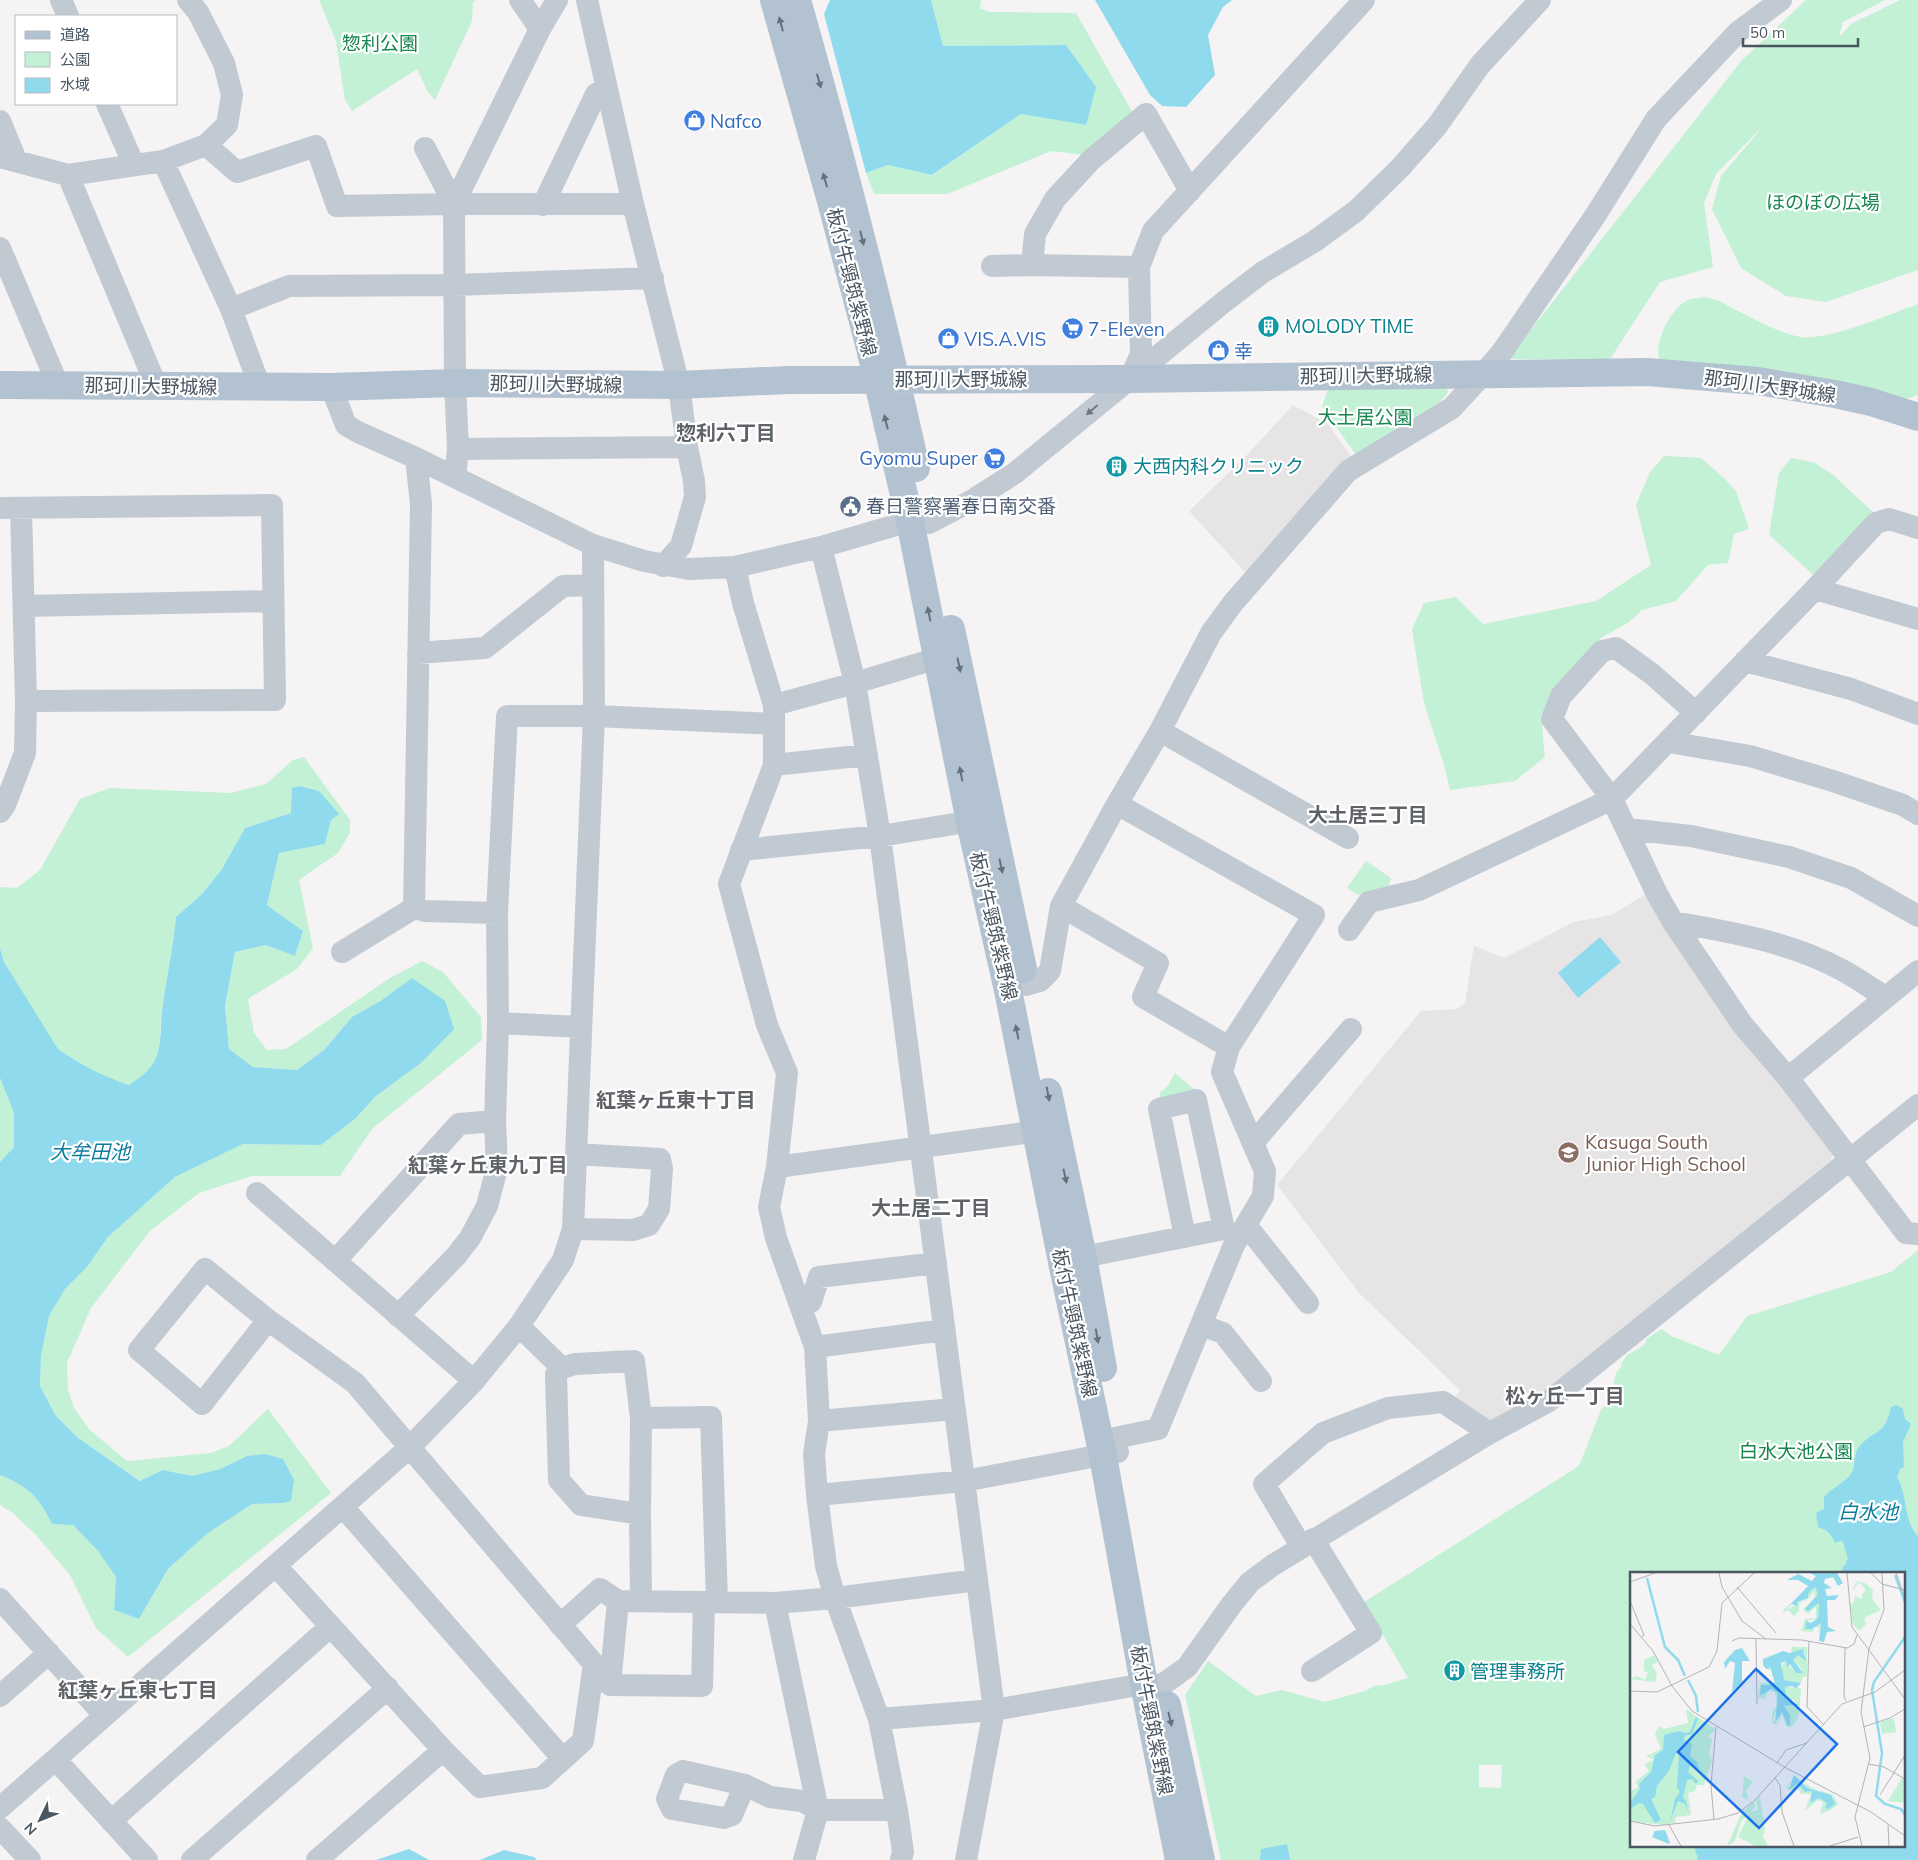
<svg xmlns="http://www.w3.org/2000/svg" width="1918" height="1860" font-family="Mulish,'Noto Sans JP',sans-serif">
<rect width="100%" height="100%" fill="#f5f3f3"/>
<path fill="#e6e4e5" d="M1293,405L1328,424L1352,458L1245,572L1189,511L1246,456Z
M1646,894L1836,1146L1831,1160L1543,1392L1484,1424L1454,1400L1460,1390L1360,1294L1277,1185L1421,1011L1457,1009L1465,1003L1474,946L1504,958L1574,922L1611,915Z"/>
<path fill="#c3f1d5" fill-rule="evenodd" d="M319,0H476L473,3L472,21L435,100L428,92L417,69L352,111L345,100L336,41Z
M931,0H981L980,8L989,12L1076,13L1134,115L1085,155L1051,151L947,194H874L866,173L888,165L933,175L1021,114L1086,125L1066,45L943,46Z
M1806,0H1885L1843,22L1839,37L1851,24L1900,0H1918V270L1826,302L1786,296L1741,268L1712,209L1721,176L1765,124L1716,174L1704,203L1713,267L1660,282L1610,359H1508L1742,60Z
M1705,297L1717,300C1738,311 1779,334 1801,337C1828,341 1890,314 1918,304V395L1906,399L1660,362C1653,344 1669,311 1686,301C1691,298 1699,298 1705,297Z
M1329,387H1445L1448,391C1443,408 1375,445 1357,456L1329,417L1322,406Z
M1664,456L1701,458L1724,478L1736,491L1749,529L1734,534L1728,563L1708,565L1676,601L1642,610L1629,622L1601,638L1541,715L1545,757L1515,781L1450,790L1445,768L1424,703L1412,629L1424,603L1456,597L1483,624L1596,601L1651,565L1636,505L1650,472Z
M1791,458L1813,462L1832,474L1875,514L1817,578L1769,535L1779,473Z
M304,757L350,820V833L338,853L299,880L313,948L297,969L248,999L254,1033L267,1050L286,1049L390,978L422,961L443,972L481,1017L482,1040L372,1129L340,1176H252L199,1193L149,1232L91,1308L67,1363L68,1390L74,1408L90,1430L127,1461L211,1453L229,1446L268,1409L331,1493L128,1657L96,1628L70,1575L36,1535L13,1513L0,1505V1475C29,1487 38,1496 52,1524L73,1525L98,1551L116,1577L114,1610L139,1619L168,1569L208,1533L252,1504L282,1503L247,1456L220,1469L192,1476L163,1470L141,1481L77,1437L56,1416L40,1386L41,1356L49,1316L65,1289L87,1267L108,1237L175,1177L243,1144L321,1145L356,1118L376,1096L421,1063L382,1000L352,1017L324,1050L297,1070L253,1067L229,1049L225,1006L235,952L266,945L295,956L303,931L267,905L279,853L325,844L331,820L338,814L319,791L300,786L291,813L245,828L222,869L202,894L176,917C173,949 166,980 162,1012C159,1028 162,1047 154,1062C150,1071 137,1079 129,1085L106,1077L71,1059L58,1049L32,1011L4,962L0,948V887L17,888L40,870L80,799L110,788L231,793L266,784L293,760Z
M1366,861L1391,878L1389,886L1358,895L1347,888Z
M1175,1073L1196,1091L1159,1109L1160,1092L1168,1086Z
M0,1078L14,1113V1147L0,1162Z
M1918,1250V1860H1221L1185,1695L1208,1661L1256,1696L1282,1690L1325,1702L1365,1691L1376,1685L1381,1686L1408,1678L1364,1602L1579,1466L1601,1410L1610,1400L1616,1373L1622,1366L1621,1364L1627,1355L1638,1349L1645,1344L1646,1339L1662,1329L1671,1336L1719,1355L1747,1316L1891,1272ZM1632,1574H1904V1846H1632ZM1479,1765H1502L1501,1788L1479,1787Z"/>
<path fill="#90daee" d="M830,0H931L943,46L1066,45L1096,87L1086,125L1021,114L932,175L888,165L866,173L824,14Z
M1095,0H1232L1223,7L1208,35L1215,75L1186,107L1162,106L1150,95Z
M300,786L319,791L339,814L331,820L325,844L279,853L267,905L303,931L295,956L266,945L235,952L225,1006L229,1049L253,1067L297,1070L324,1050L352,1017L382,1000L412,978L445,1001L454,1029L421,1063L376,1096L356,1118L321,1145L243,1144L175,1177L108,1237L87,1267L65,1289L49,1316L41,1356L40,1386L56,1416L77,1437L140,1481L163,1470L192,1476L220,1469L247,1456L265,1454L283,1459L294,1480L291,1501L282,1503L252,1504L208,1533L168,1569L139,1619L114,1610L116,1577L98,1551L73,1525L52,1524C38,1496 29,1487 0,1475V1162L14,1147V1113L0,1078V948L4,962L58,1049C79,1064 104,1077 129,1085C137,1079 150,1071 154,1062C162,1047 160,1028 162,1012C166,980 173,949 176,917L202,894L222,869L245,828L291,813L292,788Z
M1600,937L1621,962L1578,998L1558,973Z
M1896,1405L1903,1409L1905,1419L1911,1424L1903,1442L1904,1467L1900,1469L1897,1477C1908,1495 1903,1522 1918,1536V1860H1697L1698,1857L1695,1851L1696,1846H1904V1574H1842L1841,1572L1844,1565L1847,1564L1846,1561L1848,1559L1843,1542L1840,1541L1835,1543C1831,1534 1828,1530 1818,1527L1816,1513L1824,1509V1497C1832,1488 1844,1483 1851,1474C1856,1466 1853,1456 1858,1448C1873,1429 1885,1437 1891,1407Z
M1287,1844L1290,1860H1260L1261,1849Z
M409,1849L429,1860H376Z
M504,1850L534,1857L537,1860H480Z"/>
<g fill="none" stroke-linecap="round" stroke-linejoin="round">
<path stroke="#c1cad2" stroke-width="22" d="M61,0L68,16
M520,0L540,29
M587,0L633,204L679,385L687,447L694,481L695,497L681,546L663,566
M107,104L134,165
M0,121L16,160
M206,145L237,172L316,146L337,206L454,204H633
M425,148L454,204
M0,157L68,175L163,161L206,145L227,125L232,95L224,63L198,12L188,0
M163,161L231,309L260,387
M68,175L156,385
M543,205L596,94L606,90
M0,248L58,385
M992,266L1032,265
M1139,267L1032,265L1035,234L1055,199L1091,160L1146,114L1190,191
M231,309L289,286L455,285L653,278
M1130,378L1141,354L1139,267L1153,231L1364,0
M331,387L346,425L358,432L416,458L593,545L644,561L689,569L735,567L821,547L910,521
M458,449L687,447
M416,458L421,504L414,908L425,911L497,913
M455,477L458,449L455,383L454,204L540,29L557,0
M0,508L272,505L275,700L26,701
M929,523L971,501L1015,473L1225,301L1263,272L1315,241L1356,211L1400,168L1437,126L1480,65L1540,0
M821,547L855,683L880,836L994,1710L966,1860
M735,567L743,603L774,705V765L729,884L767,1025L787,1073L777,1167L769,1207L776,1238L815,1347L819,1421L814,1454L817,1495L826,1566L835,1598L879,1719L897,1810L903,1852L901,1860
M1815,589L1918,619
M24,606L273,601
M418,653L485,648L563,586L593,585
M1745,661L1851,689L1918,714
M774,705L855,683L938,658
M1696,713L1652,674L1616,648L1602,651L1561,696L1552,719L1612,799L1657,894L1673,922L1742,1024L1788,1078L1906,1233L1918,1234
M1160,731L1348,838
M1669,742L1750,756L1833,781L1903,805L1918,814
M774,765L867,755
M0,812L5,805L25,753L26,701L21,508
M1627,829L1691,836L1789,857L1851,878L1918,916
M741,850L880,836L985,819
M1061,906L1158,963L1143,997L1229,1047L1314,915L1117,804
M1673,922C1731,932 1790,942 1842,970C1857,978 1871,988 1885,997
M1349,930L1369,902L1419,890L1612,799L1815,589L1876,523L1889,519L1918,528
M342,952L414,908
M1026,985L1040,981L1050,971L1061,906L1117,804L1160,731L1211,633L1233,603L1348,471L1452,408L1484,373L1502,352L1595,216L1656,119L1738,32L1781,0
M498,1023L581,1027
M1788,1078L1918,971
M1253,1143L1351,1029
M777,1167L1053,1129
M257,1193L474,1381
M1246,1225L1308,1303
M573,1229L633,1230L649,1225L659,1209L662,1169L660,1159L576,1154
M1083,1257L1224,1229L1196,1100L1159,1109L1185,1237
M335,1261L459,1124L495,1121
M802,1307L811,1302L819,1277L936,1263
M398,1316L456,1256L470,1238L487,1206L497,1168L495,1121L498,1023L497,913L507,716H594L774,724
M268,1320L202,1404L139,1350L205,1269L268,1320L355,1383L594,1664L583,1741L542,1778L480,1787L443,1750
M1201,1325L1223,1333L1261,1381
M519,1326L562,1368
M815,1347L944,1330
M641,1418L711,1417L717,1602
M819,1421L954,1409
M1115,1438L1158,1429L1234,1245L1263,1196L1265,1171L1222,1072L1229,1047
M817,1495L964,1481L1118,1452
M343,1507L563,1759
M640,1514L581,1505L559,1480L556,1374L562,1368L575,1364L634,1361L641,1418L640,1514L641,1600
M1301,1546L1264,1484L1323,1433L1388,1408L1443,1402L1482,1428L1488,1434
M276,1566L443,1750L317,1860
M0,1599L104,1715
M618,1601L610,1685L702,1686L704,1602
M775,1603L818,1810L804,1860
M560,1625L600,1589L618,1601L775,1603L835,1598L977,1580
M1312,1671L1371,1633L1313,1539
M0,1696L49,1653
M879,1719L994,1710L1144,1684L1162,1685L1187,1667L1232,1604L1250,1582L1273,1565L1488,1434L1549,1401L1918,1105
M56,1760L147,1860
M745,1785L732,1815L724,1818L672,1809L667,1799L676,1775L683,1771L745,1785L770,1797L802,1801L818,1810H897
M0,1808L409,1448L474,1381L519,1326L563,1260L573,1229L594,716L593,545
M111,1821L331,1626
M0,1828L30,1860
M192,1860L388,1688"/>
<path stroke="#b3c2d1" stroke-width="28" d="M774,0L831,201L870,348L910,521L970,822L1009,995L1063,1267L1103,1456L1144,1684L1179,1860
M797,0C841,155 881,310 916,468
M0,385L331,387L455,383L679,385L788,380L1130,379L1647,372L1758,381L1835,394L1871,402L1918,417
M951,629L1023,969
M1048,1092L1083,1257L1103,1368
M1167,1705L1201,1860"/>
</g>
<defs><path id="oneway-solid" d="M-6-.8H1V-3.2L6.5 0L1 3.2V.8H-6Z" transform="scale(1.25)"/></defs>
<g fill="#64717d">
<use href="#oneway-solid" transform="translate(781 24) rotate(-105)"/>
<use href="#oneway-solid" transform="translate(819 81) rotate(74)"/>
<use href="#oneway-solid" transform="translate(825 180) rotate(-106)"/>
<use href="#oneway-solid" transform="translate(862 238) rotate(76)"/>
<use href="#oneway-solid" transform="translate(886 422) rotate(-104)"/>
<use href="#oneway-solid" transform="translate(929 614) rotate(-101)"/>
<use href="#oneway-solid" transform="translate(959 665) rotate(78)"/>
<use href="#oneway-solid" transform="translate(961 774) rotate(-101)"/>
<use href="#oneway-solid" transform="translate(1001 866) rotate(78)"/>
<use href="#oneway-solid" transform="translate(1017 1032) rotate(-101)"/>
<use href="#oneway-solid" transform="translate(1048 1094) rotate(79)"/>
<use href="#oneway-solid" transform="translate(1065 1176) rotate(78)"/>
<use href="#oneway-solid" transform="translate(1097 1336) rotate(80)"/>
<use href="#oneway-solid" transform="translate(1170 1719) rotate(77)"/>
</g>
<use fill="#6e7983" href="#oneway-solid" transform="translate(1092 410) rotate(139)"/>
<defs>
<symbol id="shop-disc" viewBox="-11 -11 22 22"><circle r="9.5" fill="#3f7fe0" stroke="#fff"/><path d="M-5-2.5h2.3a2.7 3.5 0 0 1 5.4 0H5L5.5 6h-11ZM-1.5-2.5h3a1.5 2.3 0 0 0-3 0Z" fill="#fff"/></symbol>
<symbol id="building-disc" viewBox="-11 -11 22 22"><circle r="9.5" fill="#0f9aa8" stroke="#fff"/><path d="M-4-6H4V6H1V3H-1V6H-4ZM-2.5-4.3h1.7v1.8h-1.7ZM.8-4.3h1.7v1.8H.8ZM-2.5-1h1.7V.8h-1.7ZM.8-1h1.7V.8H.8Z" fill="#fff"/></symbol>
<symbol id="supermarket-disc" viewBox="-11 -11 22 22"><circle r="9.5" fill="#3f7fe0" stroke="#fff"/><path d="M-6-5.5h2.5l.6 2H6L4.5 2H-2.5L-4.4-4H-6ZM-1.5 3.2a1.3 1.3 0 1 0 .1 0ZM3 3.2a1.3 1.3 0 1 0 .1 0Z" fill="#fff"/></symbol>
<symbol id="civic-disc" viewBox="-11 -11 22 22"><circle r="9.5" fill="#5c6f8a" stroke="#fff"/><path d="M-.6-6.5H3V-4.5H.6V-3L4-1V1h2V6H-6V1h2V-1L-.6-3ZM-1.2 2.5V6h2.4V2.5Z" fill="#fff"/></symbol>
<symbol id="school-disc" viewBox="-11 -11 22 22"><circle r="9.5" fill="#8d6e63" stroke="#fff"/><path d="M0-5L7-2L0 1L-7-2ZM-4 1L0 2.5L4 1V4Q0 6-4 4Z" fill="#fff"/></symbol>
</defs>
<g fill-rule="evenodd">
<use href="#shop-disc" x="682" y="108" width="25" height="25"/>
<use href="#building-disc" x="1256" y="314" width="25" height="25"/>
<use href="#supermarket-disc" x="1060" y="316" width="25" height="25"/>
<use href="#shop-disc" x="936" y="326" width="25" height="25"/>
<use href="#shop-disc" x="1206" y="338" width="25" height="25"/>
<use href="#supermarket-disc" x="982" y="446" width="25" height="25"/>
<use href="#building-disc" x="1104" y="454" width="25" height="25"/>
<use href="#civic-disc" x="838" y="494" width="25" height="25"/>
<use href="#school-disc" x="1556" y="1140" width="25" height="25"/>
<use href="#building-disc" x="1442" y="1658" width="25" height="25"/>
</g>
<g text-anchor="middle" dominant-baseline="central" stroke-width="4.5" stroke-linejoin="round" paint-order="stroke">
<g font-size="19" fill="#17864f" stroke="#fff">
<text x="380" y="43">惣利公園</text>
<text x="1823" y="202">ほのぼの広場</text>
<text x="1365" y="417">大土居公園</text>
<text x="1796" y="1451">白水大池公園</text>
</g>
<g font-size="19" fill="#366cbe" stroke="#fff" text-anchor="start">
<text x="710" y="121">Nafco</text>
<text x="1088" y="329">7-Eleven</text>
<text x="964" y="339">VIS.A.VIS</text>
<text x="1234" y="351">幸</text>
<text x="978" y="458" text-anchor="end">Gyomu Super</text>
</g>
<g font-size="19" fill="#4a5661" stroke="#fff">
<text transform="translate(852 282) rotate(76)">板付牛頸筑紫野線</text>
<text transform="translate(1366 375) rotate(-1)">那珂川大野城線</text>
<text x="961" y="379">那珂川大野城線</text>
<text transform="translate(556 384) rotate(1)">那珂川大野城線</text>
<text transform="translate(151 386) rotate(1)">那珂川大野城線</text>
<text transform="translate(1770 386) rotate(8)">那珂川大野城線</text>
<text transform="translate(994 926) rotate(77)">板付牛頸筑紫野線</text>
<text transform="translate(1075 1323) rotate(78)">板付牛頸筑紫野線</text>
<text transform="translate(1152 1720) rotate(79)">板付牛頸筑紫野線</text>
</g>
<g font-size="19" fill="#0d838f" stroke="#fff" text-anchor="start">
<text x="1285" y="326">MOLODY TIME</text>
<text x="1133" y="466">大西内科クリニック</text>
<text x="1470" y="1671">管理事務所</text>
</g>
<g font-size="19" fill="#4e5e75" stroke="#fff" text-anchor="start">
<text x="866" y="506">春日警察署春日南交番</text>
</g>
<g font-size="19" fill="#785e54" stroke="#fff" text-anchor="start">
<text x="1585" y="1142">Kasuga South<tspan x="1585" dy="22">Junior High School</tspan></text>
</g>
<g font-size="20" font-weight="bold" fill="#5f6368" stroke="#fff">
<text x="726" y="432">惣利六丁目</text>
<text x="1368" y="814">大土居三丁目</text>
<text x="676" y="1099">紅葉ヶ丘東十丁目</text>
<text x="488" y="1164">紅葉ヶ丘東九丁目</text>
<text x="931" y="1207">大土居二丁目</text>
<text x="1565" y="1395">松ヶ丘一丁目</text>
<text x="138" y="1689">紅葉ヶ丘東七丁目</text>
</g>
<g font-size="20" font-style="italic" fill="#0c7c9b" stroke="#fff">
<text x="90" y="1151">大牟田池</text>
<text x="1868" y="1511">白水池</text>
</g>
</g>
<g transform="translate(1630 1572)">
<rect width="275" height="275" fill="#f5f3f3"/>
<path d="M227,9L235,11L243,18L242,27L251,38L236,45L234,49L237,51L229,59L223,52L220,31L223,32L225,24L232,27V22L236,18L229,10L221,21ZM185,15L189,22L176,36L178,39L180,35L190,31L188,46L177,49L176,57L191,51L188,63L189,55H184L183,60L171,59L175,47L186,46V34L178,42L173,38L185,25L184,19L179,26L169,32V39L164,44L158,38L152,41L159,31L156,38L178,26V22ZM162,75H177V104L173,105L171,111L154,108L151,100L154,89L167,101L172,98L163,88L168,83L176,88L174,78L161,81ZM24,83L28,90L22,93L27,102L25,110L0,107L7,104L15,108L18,100L14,99V88ZM140,95L145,110L141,113H134L131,125L137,118H145L148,121L149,132L143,148L148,151V142L152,140L158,150V154L160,143L154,134H167L164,128L156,127L155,115L171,116L169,144L162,155L156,154L152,142L148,152L142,151V140L147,133L145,120L138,119L135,127L128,126L130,111L144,110L141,98L136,97ZM56,137L86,158L77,165L82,167L79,182L82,188L74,213H67L65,219L58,221L61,243L46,245L45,251L32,253L0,249V219L8,216L6,209L19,199L14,192L25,188L16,184L31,177L25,162L29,154L34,157L58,151ZM264,146L266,160L252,162L250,150ZM163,203L158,215L167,212L175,220L182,219L180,231L189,226L197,231L198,237L204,232L189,218L178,216L173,208L180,215L203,223L208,232L201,238L190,242L193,230L188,228L175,239L181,222H171L167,215L163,219L156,217ZM114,204L123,210L116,218L118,228L112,225ZM272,206L275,208V231L258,229ZM130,224L135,257L133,264L138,274H125L108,265L120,240L128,238L126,228ZM124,230L125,235L111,250L105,269L97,274L112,240Z" fill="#c3f1d5"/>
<path d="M180,1H207L213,11L208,14L203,5L195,7L194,11L202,16L195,17L197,24L209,23L205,28H197L198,55L206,59L197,60L194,70L189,69L191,51L182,57H175L176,49L181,51L188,46L189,31L178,39L175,37L188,22L185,15L178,22V26L168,30L167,34L162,32L154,39L178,14L168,8H157L168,2L182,9L186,4ZM112,76L120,89H112V110L102,120L105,91L100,89L95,97L94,90L105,78ZM173,77L176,89L168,83L163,88L173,101H166L160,92L157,96L156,89L151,91L154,108L171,111L166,117L163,114L155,115L156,127L169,133L154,134L160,143V154H158L152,140L145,151L148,121L141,117L130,124L131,113H141L145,110L140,95L136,97L133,93V87L153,79L160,81ZM49,159L55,161L54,168L62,172L60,184L67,190L69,198L60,194L58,200L68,209L66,212L62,207L57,208L53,225L56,229L58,239L55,232L48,229L40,250L45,227L50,220L47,215L49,183L46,181L39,199L27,214L25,225L21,227L31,248L25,251L13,232L9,231L0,237V231L10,217L9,212L21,200L25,183L33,178L34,163ZM164,203L178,216L201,223L205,232L198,237L195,236L197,231L189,226L180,231L182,219L175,220L167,212L159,217ZM35,258L40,271L39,272L22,265L25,259Z" fill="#90daee"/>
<path fill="none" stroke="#90daee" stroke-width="2.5" d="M265,3L275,30M17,6L35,75L48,88L55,104M275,65L244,110L242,118L252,181L246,224L255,232L271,237L275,243M58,108L66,124L68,140M53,163L61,161L67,146"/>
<path fill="none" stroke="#b1b4b9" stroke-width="1" d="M89,1L92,15L112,49L136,67M217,1L222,55L275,127M241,1L252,12L275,18M266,1L275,25M0,10L25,1M107,15L146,61M0,29L14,63L11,66M0,52L23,79L42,114L62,139L156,196L241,240L275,264M126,67L127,132M102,69L109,66L172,68L217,76L224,72L227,63M179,69L177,135L194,153M215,76L214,124L216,129M0,119L27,120L79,95L87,79L92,31L124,1M233,155L260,146L275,137M147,191L156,178L177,171M239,192L254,195L275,207M145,206L150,213L152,240L164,274M250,223L275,183M84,248L81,213L86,155M0,249L25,254L88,247L108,241L124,229L212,132L245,120L275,98M39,253L51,274M258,253L259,274M200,274L228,265M232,274L225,245L240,186L231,140L239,77L254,38L252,1"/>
<path fill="#1a73e8" fill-opacity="0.15" stroke="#1a73e8" stroke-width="2.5" d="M126,97L207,172L129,256L48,180Z"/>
<rect width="275" height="275" fill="none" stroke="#4a5661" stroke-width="2.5"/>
</g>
<rect x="15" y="15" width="162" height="90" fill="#ffffff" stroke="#b7bbc0"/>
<rect x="25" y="31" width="25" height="8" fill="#b3c2d1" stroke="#b7bbc0"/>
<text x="60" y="40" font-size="15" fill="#4a5661">道路</text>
<rect x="25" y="52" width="25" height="15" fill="#c3f1d5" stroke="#b7bbc0"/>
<text x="60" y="65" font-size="15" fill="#4a5661">公園</text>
<rect x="25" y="78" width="25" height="15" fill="#90daee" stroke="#b7bbc0"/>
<text x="60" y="90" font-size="15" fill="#4a5661">水域</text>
<g transform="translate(40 1820) rotate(227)" stroke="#ffffff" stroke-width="4" paint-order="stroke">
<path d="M0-4L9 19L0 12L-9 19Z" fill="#4a5661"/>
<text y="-8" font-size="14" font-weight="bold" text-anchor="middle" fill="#4a5661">N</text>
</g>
<path d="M1743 38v8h115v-8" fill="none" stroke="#4a5661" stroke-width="2.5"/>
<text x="1750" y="38" font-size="15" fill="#4a5661" stroke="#ffffff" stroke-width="4" paint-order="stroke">50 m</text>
</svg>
